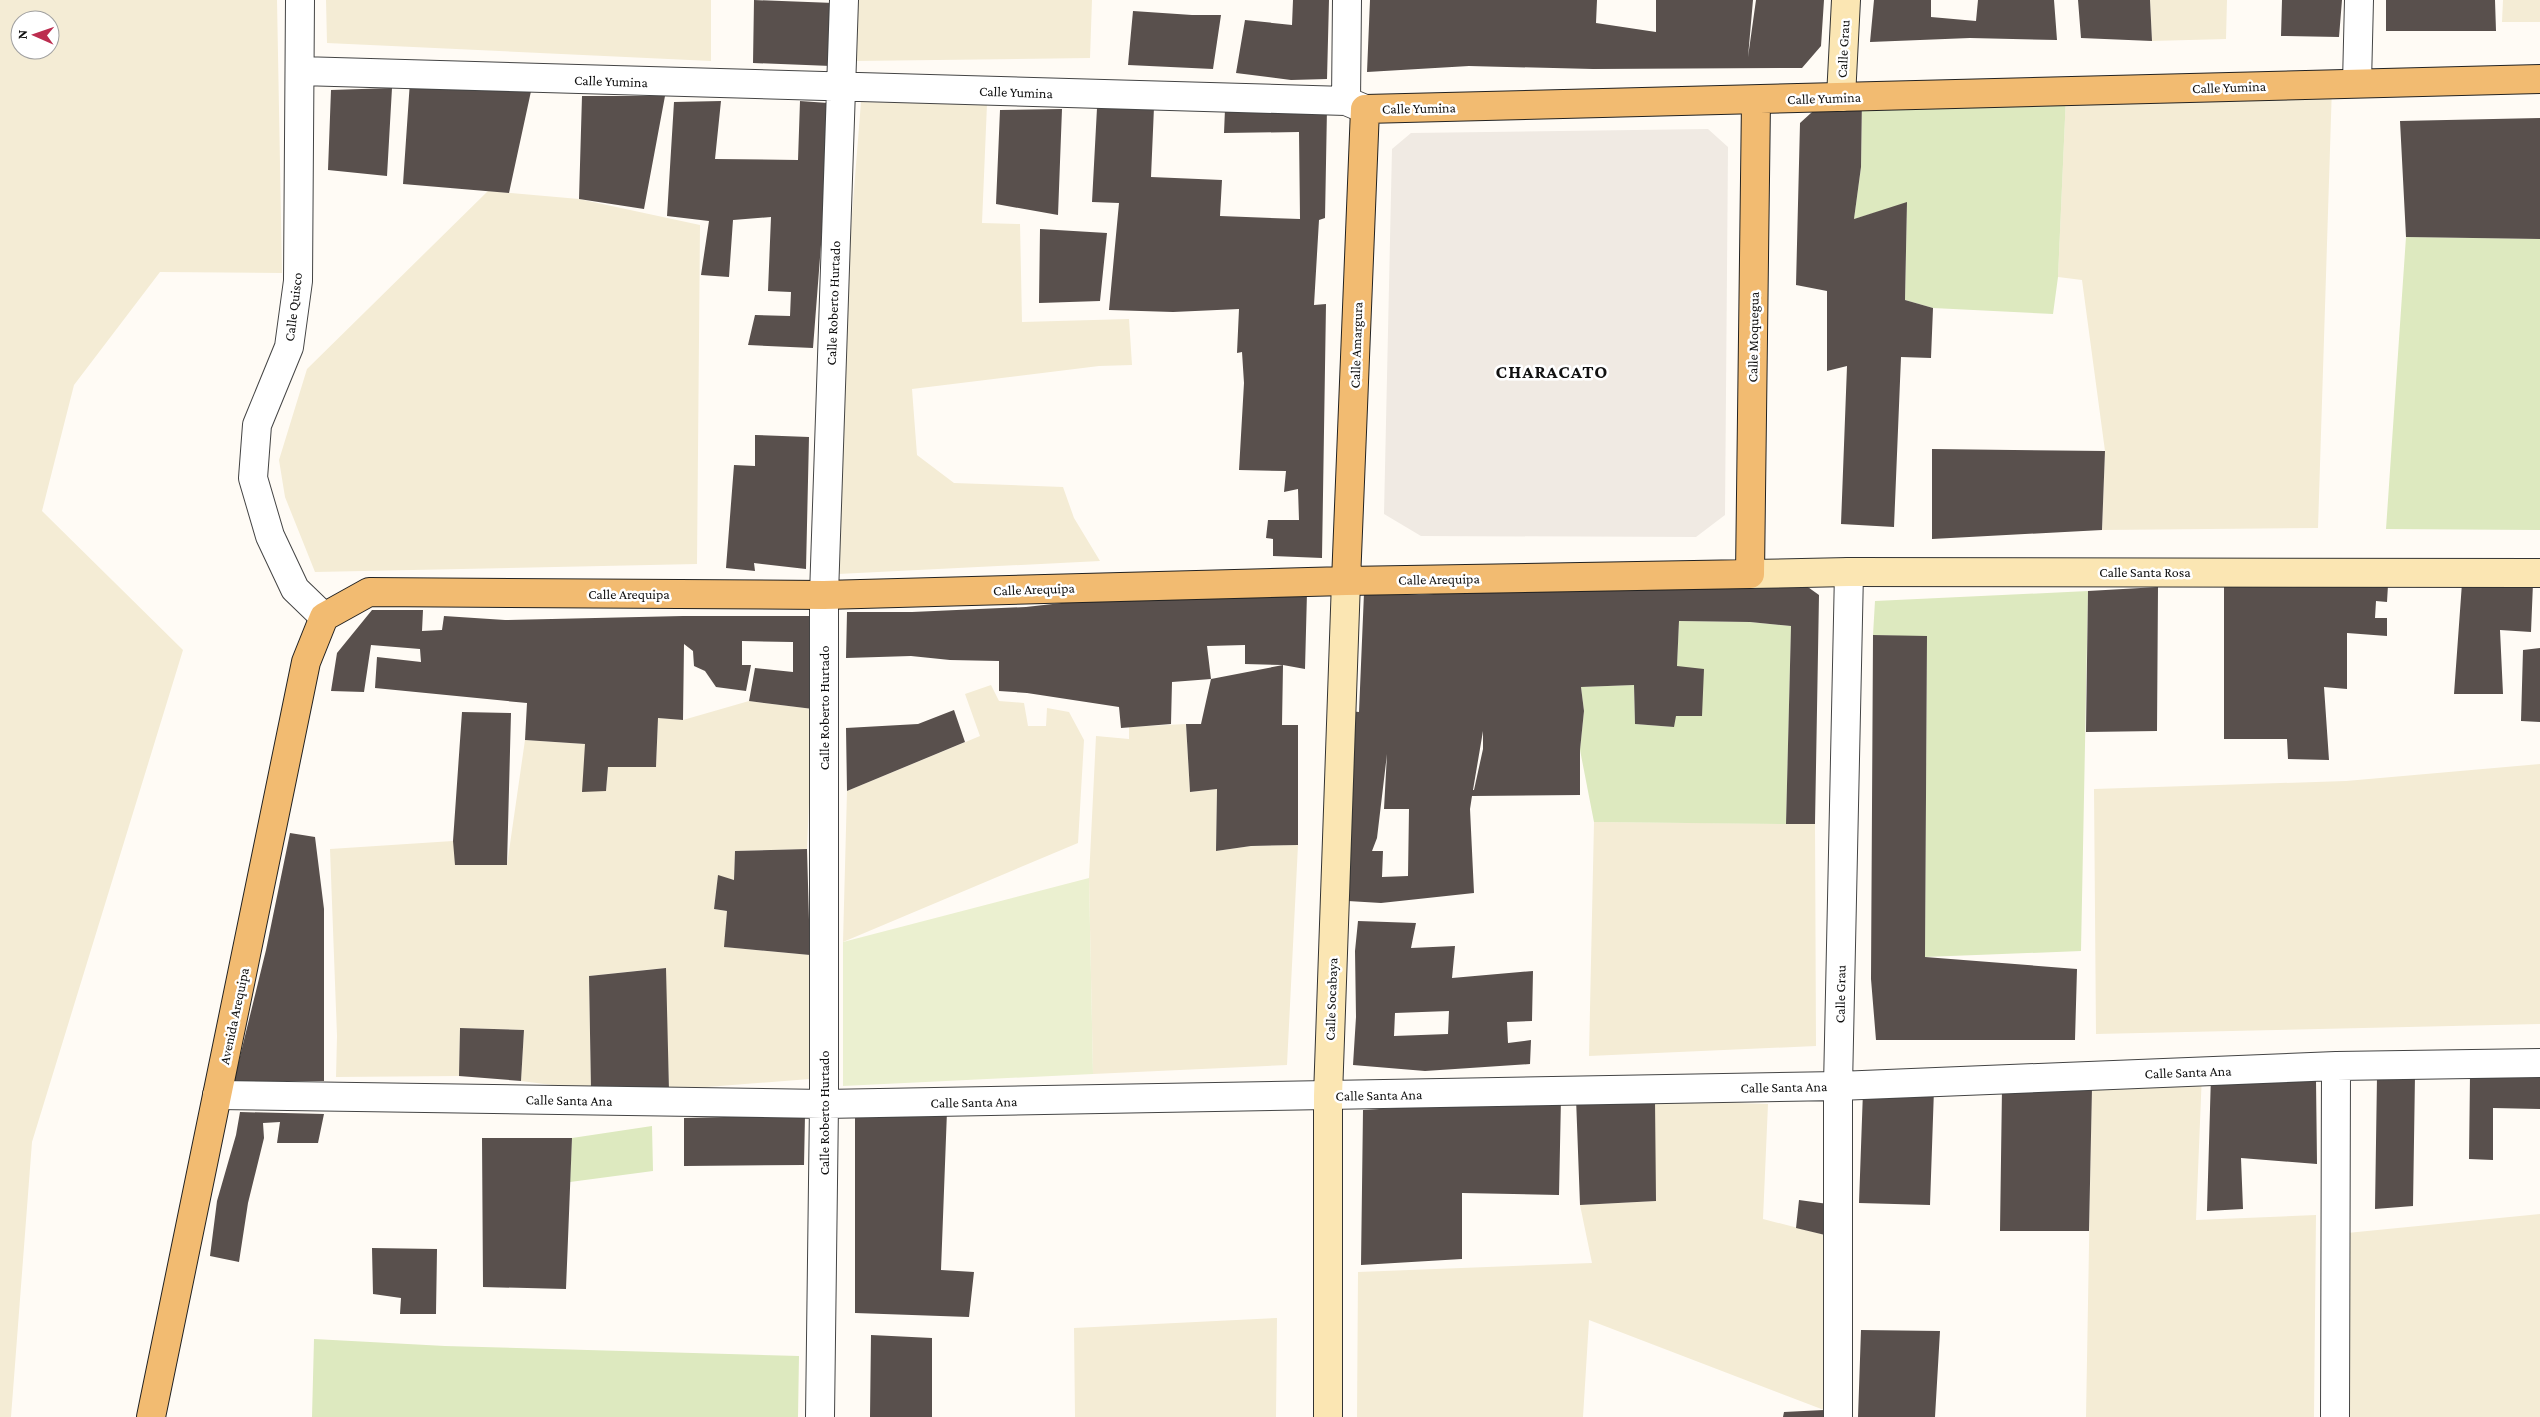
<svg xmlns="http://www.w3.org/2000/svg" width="2540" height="1417" font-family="'Crimson Pro',serif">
<rect width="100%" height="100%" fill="#fffbf5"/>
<path fill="#f4ecd5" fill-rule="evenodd" d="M0,0H277L282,273L160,272L74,385L42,511L183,650L32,1142L11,1417H0ZM20,20H50V50H20Z
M326,0H711V61L327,43Z
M858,0H1092L1090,58L855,61Z
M2150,0H2227L2226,39L2152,41Z
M2503,0H2540V22H2502Z
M2332,86L2318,528L2102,530L2105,451L2082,280L2058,277L2066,96Z
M861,102L987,104L982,223L1020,224L1022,322L1129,319L1132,365L1099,366L912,389L917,455L954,483L1063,487L1074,518L1100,561L838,574L831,478Z
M488,191L579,199L700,225L697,564L315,572L285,497L279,460L307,369Z
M991,685L999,701L1024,703L1028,726H1046L1047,708L1069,712L1084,740L1078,843L843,942L847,791L980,736L965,694Z
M749,701L813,709L807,849L735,851L734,880L718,876L714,909L727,911L725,947L810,955V1079L669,1090L665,968L589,976L591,1090L521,1081L524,1030L460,1028L459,1076L336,1077L337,1036L330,849L453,841L507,865L525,740L585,744L606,791L608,767L656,766L658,718L683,720Z
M1186,724L1190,792L1217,789L1216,851L1251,846L1298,845L1287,1065L1093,1074L1089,878L1096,736L1129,739V727Z
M2540,764V1024L2096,1034L2094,789L2346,781Z
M1594,822L1815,824L1816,1046L1589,1056Z
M2202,1073L2196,1220L2316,1215L2314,1417H2086L2092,1074Z
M1655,1100L1768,1104L1763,1219L1825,1235L1824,1410L1589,1320L1583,1417H1357L1358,1272L1592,1263L1580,1205L1655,1201Z
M2540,1214V1417H2346L2347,1233Z
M1277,1318L1276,1417H1075L1074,1328Z"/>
<path fill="#dde9bf" d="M2066,96L2058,277L2053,314L1933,308L1905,300L1907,203L1854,219L1861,167L1862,98Z
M2406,237L2540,239V530L2386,529Z
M2088,591L2081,951L1925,957L1927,637L1873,635L1875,601Z
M1679,621L1750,622L1791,626L1786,824L1594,822L1580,750L1584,711L1581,687L1634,685L1635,724L1674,727Z
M652,1126L653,1171L570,1182L572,1138Z
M314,1339L445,1346L799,1356L798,1417H312Z"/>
<path fill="#ebf0d0" d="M1089,878L1093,1074L843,1086V942Z"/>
<path fill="#f0eae3" d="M1708,129L1728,147L1725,515L1696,537L1421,536L1384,514L1392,149L1411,133Z"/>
<path fill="#59504d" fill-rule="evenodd" d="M754,0L834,3L831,66L753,63Z
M1293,0H1329L1327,79L1291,80L1236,73L1245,20L1292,25Z
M1370,0H1597L1596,23L1656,32V0H1753L1748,57L1756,0H1824L1821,46L1802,68L1593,69L1469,66L1367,72Z
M1874,0H1931V17L1976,21L1978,0H2054L2057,40L1970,38L1870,42Z
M2078,0H2150L2152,41L2081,38Z
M2282,0H2342L2339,37L2281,36Z
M2386,0H2495L2496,31H2386Z
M1133,11L1192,15H1221L1213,69L1128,65Z
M410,81L533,82L509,193L403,184Z
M392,88L387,176L328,170L331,90Z
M582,96H665L644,209L579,199Z
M1862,98L1861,167L1854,219L1907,202L1905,300L1933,308L1931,358L1901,357L1894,527L1841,524L1847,366L1827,371V291L1796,285L1800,123L1822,103Z
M721,101L715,159L798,160L800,101L828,103L823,219L813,348L748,345L755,315L790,316L791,292L768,291L771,217L733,220L729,277L701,275L709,221L667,216L674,102Z
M1154,107L1151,177L1222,180L1220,216L1300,219L1299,132L1224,133L1225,109L1327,108L1325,218L1319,220L1314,305L1326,304L1322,558L1273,556V539L1266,538L1268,520H1299L1298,489L1284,492L1286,471L1239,470L1244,383L1242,352L1237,353L1239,309L1173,312L1109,310L1119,203L1092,202L1097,108Z
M1062,109L1058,215L996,204L1000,110Z
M2540,118V239L2406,237L2400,121Z
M1040,229L1107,233L1100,301L1039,303Z
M755,435L809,437L806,569L754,563L755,571L726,568L734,465L755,466Z
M1932,449L2105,451L2102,530L1932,539Z
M2462,583H2533L2531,632L2500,630L2503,694H2454Z
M1582,584L1805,585L1819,595L1815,824H1786L1791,626L1750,622L1679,621L1677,666L1704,669L1702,716H1676L1674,727L1635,724L1634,685L1581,687L1584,711L1580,750V795L1472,796L1470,809L1474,893L1381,903L1348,901L1349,711L1359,712L1364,593L1419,595ZM1483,731V749L1474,790H1473ZM1387,754L1384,809H1409L1408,876L1382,877L1383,851H1372L1377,838Z
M2224,585H2388L2387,602L2376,601L2375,618H2387V636L2347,633V689L2324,687L2329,760L2288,759L2287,739H2224Z
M2158,587L2157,731L2086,732L2088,591Z
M1307,592L1305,669L1283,665L1282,725H1298V845L1251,846L1216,851L1217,789L1190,792L1186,724H1201L1211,679L1283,665L1245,664V645L1207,646L1211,679L1172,682L1171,724L1121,728L1119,707L1027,693L999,691V661L950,660L911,656L846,658L847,612H912L1026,607L1097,599Z
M372,610H423L422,631L442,630L444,616L505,620L683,616H815L813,709L749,701L755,668L793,672V642L742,641V665H751L746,691L716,687L705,671L694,666L693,651L684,644L683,720L658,718L656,767H608L606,791L582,792L585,744L525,740L527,703L375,688L377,657L421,662L420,649L371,645L364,692L331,691L337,653Z
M1873,635L1927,636L1925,957L2077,969L2075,1040H1876L1871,979Z
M2540,648V722L2521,721L2523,650Z
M954,710L965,742L847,791L846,728L918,724Z
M462,712L511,713L507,865H455L453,841Z
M290,833L315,837L324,909V1081H234L266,950Z
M807,849L810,955L724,947L727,911L714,909L718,875L734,880L735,851Z
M1358,921L1416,923L1411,948L1455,946L1452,978L1533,971L1532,1021L1507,1022L1508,1043L1531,1040L1530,1064L1425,1071L1353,1065L1356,1017L1355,951ZM1449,1011L1448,1034L1394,1036L1395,1013Z
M666,968L669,1090H591L589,976Z
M460,1028L524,1030L521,1081L459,1076Z
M2470,1074L2540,1075V1109L2493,1108V1160L2469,1159Z
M2211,1075L2316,1080L2317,1164L2241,1158L2243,1209L2207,1211Z
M2415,1075L2413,1206L2375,1209L2377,1076Z
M2002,1088H2092L2089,1231H2000Z
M1934,1089L1930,1205L1859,1203L1863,1091Z
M1561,1098L1559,1195L1462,1193V1259L1361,1265L1363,1110Z
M1576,1098L1655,1100L1656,1201L1580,1205Z
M855,1111H947L941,1270L974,1272L969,1317L855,1313Z
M240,1112L324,1114L318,1143H277L280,1122L263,1123L264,1138L248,1203L239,1262L210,1256L217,1201L236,1135Z
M805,1115L804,1165L684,1166V1118Z
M482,1138H572L566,1289L483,1287Z
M1799,1200L1828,1204L1825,1235L1796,1228Z
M372,1248L437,1249L436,1314H400L401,1298L373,1294Z
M1861,1330L1940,1331L1935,1417H1858Z
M871,1335L932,1338V1417H870Z
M1824,1410V1417H1783L1784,1412Z"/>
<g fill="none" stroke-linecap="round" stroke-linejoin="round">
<defs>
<path id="street" d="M300,0L298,281L289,347L257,425L253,478L270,536L295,589L324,617
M300,71L1346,101L1365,109
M2357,83L2359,0
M1346,101L1347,0
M217,1095L824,1104L1838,1086L2336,1066L2540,1063
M820,1417L824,1104V595L844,0
M1838,1417V1086L1849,572
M2335,1417L2336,1066"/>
<path id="secondary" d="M1841,97L1846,0
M1750,574L1849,572L2540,573
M1328,1417V1096L1346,581"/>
<path id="primary" d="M1346,581L1365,109L2540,79
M151,1417L306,662L324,617L369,592L824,595L1346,581L1750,574L1756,100"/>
</defs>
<use href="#street" stroke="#444" stroke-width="30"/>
<use href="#secondary" stroke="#333" stroke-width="30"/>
<use href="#primary" stroke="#222" stroke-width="30"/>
<use href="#street" stroke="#fff" stroke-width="28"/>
<use href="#secondary" stroke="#fbe6b3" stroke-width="28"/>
<use href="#primary" stroke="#f2bb71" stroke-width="28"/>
</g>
<g text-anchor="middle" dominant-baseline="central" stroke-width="5" stroke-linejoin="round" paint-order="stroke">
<g font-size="14" fill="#111" stroke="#fff">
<text transform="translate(1843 49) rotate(-87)">Calle Grau</text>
<text transform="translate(611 81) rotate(2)">Calle Yumina</text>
<text transform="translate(2229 87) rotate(-2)">Calle Yumina</text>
<text transform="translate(1016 92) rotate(2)">Calle Yumina</text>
<text transform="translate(1824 98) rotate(-2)">Calle Yumina</text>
<text transform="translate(1419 108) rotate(-1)">Calle Yumina</text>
<text transform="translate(833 303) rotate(-88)">Calle Roberto Hurtado</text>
<text transform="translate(293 307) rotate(-83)">Calle Quisco</text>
<text transform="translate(1753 337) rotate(-89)">Calle Moquegua</text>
<text transform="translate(1356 345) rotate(-88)">Calle Amargura</text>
<text x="2145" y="572">Calle Santa Rosa</text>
<text transform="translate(1439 579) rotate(-1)">Calle Arequipa</text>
<text transform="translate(1034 589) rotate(-2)">Calle Arequipa</text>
<text x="629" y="594">Calle Arequipa</text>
<text transform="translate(824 708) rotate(-90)">Calle Roberto Hurtado</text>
<text transform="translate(1840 994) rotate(-89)">Calle Grau</text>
<text transform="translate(1331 999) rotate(-88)">Calle Socabaya</text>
<text transform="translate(234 1016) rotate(-78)">Avenida Arequipa</text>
<text transform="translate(2188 1072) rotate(-2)">Calle Santa Ana</text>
<text transform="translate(1784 1087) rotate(-1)">Calle Santa Ana</text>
<text transform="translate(1379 1095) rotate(-1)">Calle Santa Ana</text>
<text transform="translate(569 1100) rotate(1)">Calle Santa Ana</text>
<text transform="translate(974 1102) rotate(-1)">Calle Santa Ana</text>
<text transform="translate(824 1113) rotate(-90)">Calle Roberto Hurtado</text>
</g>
<g font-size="19" font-weight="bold" letter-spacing="1" fill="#111" stroke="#fff">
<text x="1552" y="371">CHARACATO</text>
</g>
</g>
<g transform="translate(35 35) rotate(272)"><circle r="24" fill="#ffffff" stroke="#a0a0a0"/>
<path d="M0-4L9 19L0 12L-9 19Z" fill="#bc2d4f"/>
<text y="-8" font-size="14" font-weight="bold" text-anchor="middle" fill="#111111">N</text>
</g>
</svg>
